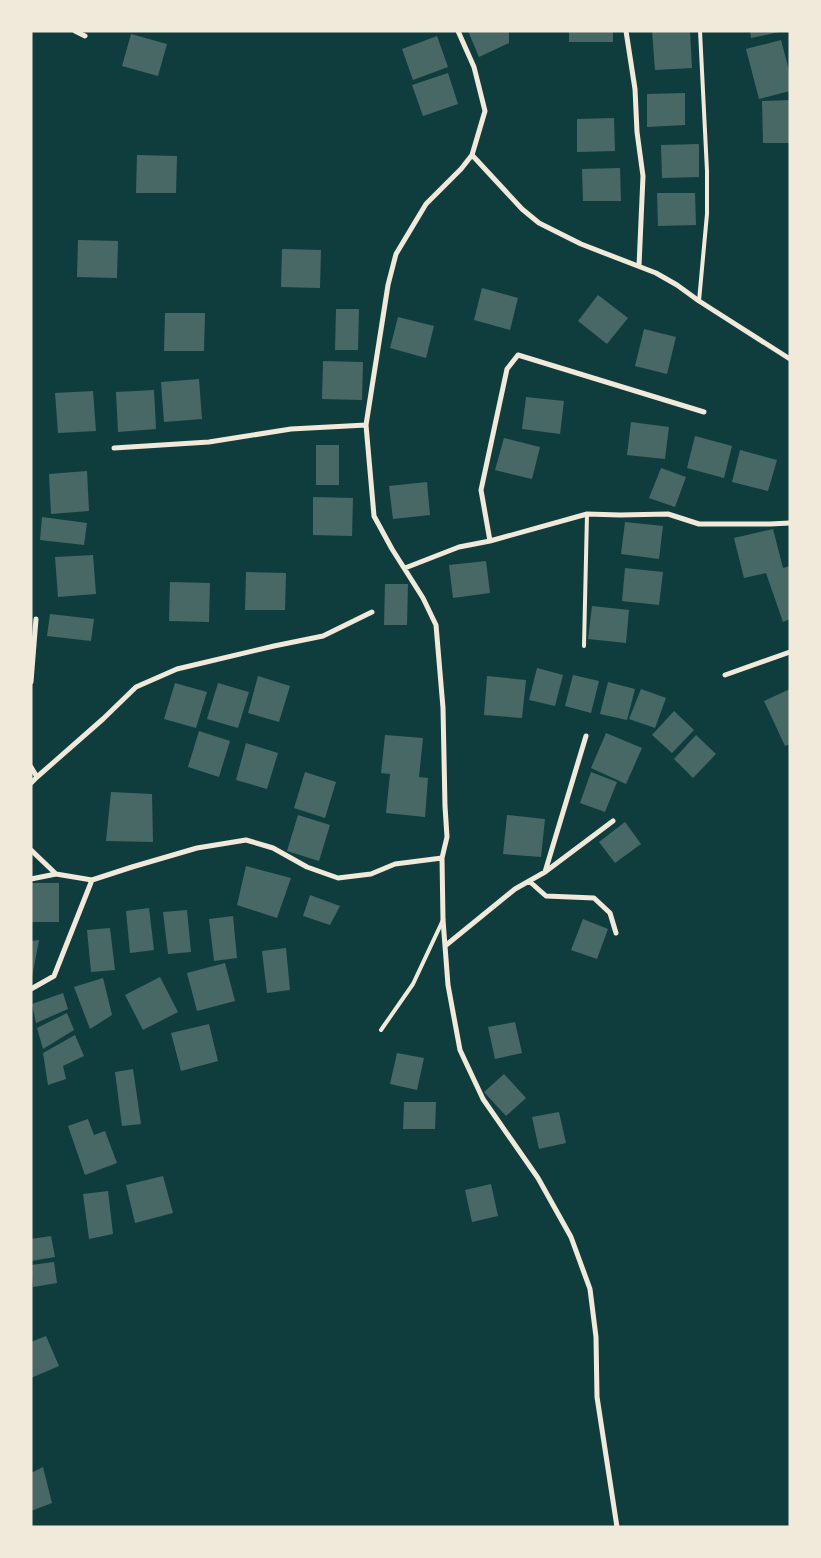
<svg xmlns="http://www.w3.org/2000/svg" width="821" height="1558" font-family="Lora,serif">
<rect width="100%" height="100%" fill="#0f3d3e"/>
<path fill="#486865" d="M468,31H509V43L479,57Z
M569,31H613V42H569Z
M652,31H690L692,68L655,70Z
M750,31H779V32L751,38Z
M131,34L167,44L158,76L122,66Z
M437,36L448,67L413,80L402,49Z
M781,40L790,74V91L759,99L746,49Z
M448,73L458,104L423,116L412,85Z
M685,93V125L647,127V94Z
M790,100V143H763L762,101Z
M614,118L615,151L577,152V119Z
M699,144V177L662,178L661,145Z
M137,155L177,156L176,193H136Z
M620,168L621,201H583L582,169Z
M657,193H695L696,225L658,226Z
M78,240L118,241L117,278L77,277Z
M282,249L321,250L320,288L281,287Z
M482,288L518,298L510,330L474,320Z
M598,295L628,318L607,344L578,321Z
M336,309H359L358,350H335Z
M165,313H205L204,351H164Z
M398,317L434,326L426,358L390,348Z
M644,329L676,337L667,374L635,366Z
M323,361L363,362L362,400L322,399Z
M199,379L202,419L164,422L161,382Z
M154,390L156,429L118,432L116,392Z
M93,391L96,431L58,433L55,393Z
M526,397L564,401L560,434L522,429Z
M631,422L669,427L665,459L627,455Z
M695,436L732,446L724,478L687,468Z
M504,438L540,447L532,479L495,470Z
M316,445H339V485H316Z
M740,450L777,460L768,491L732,482Z
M661,468L686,477L675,507L649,498Z
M87,471L89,511L51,514L49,474Z
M427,482L430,515L393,519L389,486Z
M313,497L353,498L352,536L313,535Z
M42,517L87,523L84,545L40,540Z
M625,522L663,526L659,559L621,554Z
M773,529L783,568L790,566V619L783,622L766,573L744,578L734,538Z
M93,555L96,594L58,597L55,557Z
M486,561L490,593L453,598L449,565Z
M625,568L663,572L659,605L622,601Z
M246,572L286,573L285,610H245Z
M170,582L210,583L209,622L169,621Z
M385,584H408L407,625H384Z
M592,606L629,610L626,643L588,639Z
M50,614L94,619L91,641L47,636Z
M537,668L563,675L555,706L529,700Z
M573,675L599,681L591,713L565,706Z
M258,676L290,686L279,722L248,713Z
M487,676L526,680L522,718L484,715Z
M608,682L635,689L627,720L600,714Z
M175,683L207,692L196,728L164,719Z
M218,683L249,692L238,728L207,719Z
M641,689L666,698L655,728L629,719Z
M790,689V744L785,746L764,701Z
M674,711L694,730L672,753L652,735Z
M199,731L230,741L219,777L188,767Z
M606,733L642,748L626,784L591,768Z
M385,735L423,738L419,777L428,778L425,817L386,813L390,774L381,773Z
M696,735L716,754L693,778L674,759Z
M246,743L278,753L267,789L236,780Z
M305,772L336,782L325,818L294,808Z
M591,772L617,782L605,812L580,803Z
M111,792L152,794L153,842L106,841Z
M298,815L330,825L319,861L287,851Z
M507,815L545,819L541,857L503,854Z
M625,822L641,844L615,863L599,842Z
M246,866L291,878L277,918L237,905Z
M31,883H59V922H31Z
M310,895L340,906L330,925L303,916Z
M149,908L154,950L130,953L126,911Z
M187,910L191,952L168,954L163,912Z
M233,916L237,958L214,961L209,919Z
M583,919L608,929L597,959L571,950Z
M110,928L115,970L91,972L87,930Z
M39,940L32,977H31V941Z
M286,948L290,990L267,993L262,951Z
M225,963L235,1001L197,1011L187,973Z
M160,977L178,1012L143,1030L125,995Z
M103,978L112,1015L90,1029L74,987Z
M63,993L68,1009L36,1023L32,1004Z
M67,1013L74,1030L43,1049L37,1028Z
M515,1022L522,1053L495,1059L488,1027Z
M209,1024L218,1061L181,1071L171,1033Z
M75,1035L84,1056L63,1066L66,1079L48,1085L43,1053Z
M397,1053L424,1058L417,1090L390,1084Z
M133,1069L141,1124L122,1126L115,1072Z
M504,1074L526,1098L506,1116L484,1092Z
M404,1102H436L435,1129H403Z
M559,1112L566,1143L539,1149L532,1117Z
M88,1119L94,1135L105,1131L117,1163L85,1175L68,1126Z
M163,1176L173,1213L135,1223L126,1185Z
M491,1184L498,1216L472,1222L465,1190Z
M108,1191L113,1234L89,1239L83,1194Z
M51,1236L55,1257L31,1261V1239Z
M54,1262L57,1283L33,1287L31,1265Z
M46,1336L59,1366L31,1378V1342Z
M43,1467L52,1503L31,1511V1473Z"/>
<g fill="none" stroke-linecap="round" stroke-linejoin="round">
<path stroke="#f1e9da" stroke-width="4" d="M699,301L707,214V171L700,31
M584,646L587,514
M381,1030L413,984L443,920"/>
<path stroke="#f1e9da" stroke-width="5" d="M75,31L85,36
M458,31L474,67L485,111L472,155L461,169L426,204L396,254L388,285L366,425L374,516L392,549L423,598L436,625L443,708L445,806L447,837L442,858L443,920L448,985L460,1050L483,1099L538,1178L571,1237L590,1289L596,1337L597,1397L617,1527
M626,31L635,89L637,132L643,176L639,266
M472,155L522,209L539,223L581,244L656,273L677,285L699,301L790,359
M114,448L209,442L291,429L366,425
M490,541L481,490L507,369L518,355L704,412
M405,568L459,547L490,541L587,514L620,515L668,514L699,524H770L790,523
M725,675L790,652
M31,682L36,619
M31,767L37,777L31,783
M37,777L103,719L136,687L177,669L274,646L323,636L372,612
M31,850L56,874
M545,872L586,736
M31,879L56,874L92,880
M529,881L546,896L594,898L610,913L616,933
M445,946L515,889L545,872L613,821
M31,989L54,976L92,880L132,867L197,848L246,840L273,848L307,867L338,878L371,874L395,864L442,858"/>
</g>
<rect width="821" height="1558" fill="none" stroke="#f1e9da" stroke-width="65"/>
</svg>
